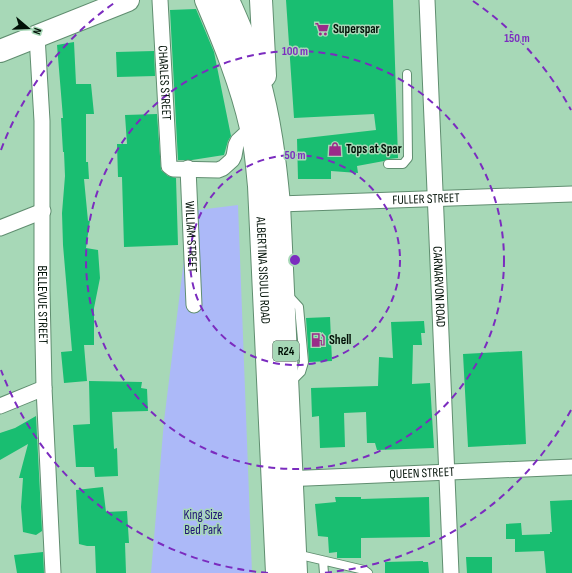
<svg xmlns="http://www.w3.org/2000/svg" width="572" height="573" font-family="'Sofia Sans Condensed',sans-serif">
<rect width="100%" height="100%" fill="#a7d8b7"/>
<path fill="#acb9f8" d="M238,205L252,573H151L164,421L190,211Z"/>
<path fill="#19be71" d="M286,0H393L398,158L388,159L384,161L357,166L358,173L331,171V179H298L297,139L376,130L374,114L294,118Z
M196,9L214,52L231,136L228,141L224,155L192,160H178L170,10Z
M74,42L76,84H91L94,114H86V162H88L89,179H84L88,221L90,220L86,248L98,250L100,278L94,308V345H84L87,381L64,383L61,352L72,351L63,245L62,213L65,176L64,152H63L61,118H63L57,45Z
M154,51L155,76L117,77L116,52Z
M157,114L161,170L168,176L176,178L178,245L124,247L122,177H118L117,144H127L125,115Z
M330,317L332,361L309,362L306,318Z
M424,321L425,333H421L422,345H413L412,384L430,383L434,448L377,450L375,443H367L366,412L344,413L345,447L320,448L319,416L312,417L311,388L378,386L379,357L393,358L391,322Z
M522,351L526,444L468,447L463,354Z
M89,381L142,382L141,388L147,389L148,411L112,412L114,449L117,448L118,476L95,477L94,467H76L73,425L90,424Z
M36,416L42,531L36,535L23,532L21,507L23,478H19L28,444L0,460V433L15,428Z
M103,487L106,512L127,511L129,543H125L126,573H96L95,546H87L79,544L76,490Z
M335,497H361V499L429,497L430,537L361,538V558H337V552L329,553L328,537L318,536L315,504L336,502Z
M572,500V573H546L544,551L515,552V539H506V524L521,523L522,535L550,534V532H552L550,501Z
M43,552L44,573H17L14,555Z
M466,557H492V573H467Z
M423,561V562H428L429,573H385V562Z"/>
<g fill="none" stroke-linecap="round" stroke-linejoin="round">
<defs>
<path id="lane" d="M388,164H403L408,158L407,74
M287,294L299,307L304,362L301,372L291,382
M296,554L364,570L368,573
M323,561L324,573"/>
<g id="street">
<path id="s1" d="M160,0L169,166L173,169L218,170L223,168L232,160L234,156L236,145L238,141L251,129"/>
<path id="s2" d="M427,0L451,573"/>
<path id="s3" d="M37,36L42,121V290L44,388L53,573"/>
<path id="s4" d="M188,168L194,305"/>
<path id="s5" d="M279,204L572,194"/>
<path d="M0,228L43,211"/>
<path d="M0,406L44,388"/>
<path id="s6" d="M283,479L572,467"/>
</g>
<path id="secondary" d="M0,51L128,0"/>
<g id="primary">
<path id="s7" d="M206,0C224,42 241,84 251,128C256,147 257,167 259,186L277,573"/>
<path d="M228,0C239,25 251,51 258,77C270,119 275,161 279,204L296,573"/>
<path d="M261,0L265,76"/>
</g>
</defs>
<use href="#lane" stroke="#608e70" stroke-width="10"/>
<use href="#street" stroke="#608e70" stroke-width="17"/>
<use href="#secondary" stroke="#608e70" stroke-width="24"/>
<use href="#primary" stroke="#608e70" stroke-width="24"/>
<use href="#lane" stroke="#fff" stroke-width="8"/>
<use href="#street" stroke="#fff" stroke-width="15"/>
<use href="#secondary" stroke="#fff" stroke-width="22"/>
<use href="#primary" stroke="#fff" stroke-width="22"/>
</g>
<g fill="none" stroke="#7b2cbf" stroke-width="2" stroke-dasharray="7 5">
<circle cx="295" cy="260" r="105"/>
<circle cx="295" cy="260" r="209"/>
<path d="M571 410A314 314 0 0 1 322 573M268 573A314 314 0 0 1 1 370M1 150A314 314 0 0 1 117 1M473 1A314 314 0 0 1 571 110"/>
</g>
<defs>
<symbol id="supermarket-bare" viewBox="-9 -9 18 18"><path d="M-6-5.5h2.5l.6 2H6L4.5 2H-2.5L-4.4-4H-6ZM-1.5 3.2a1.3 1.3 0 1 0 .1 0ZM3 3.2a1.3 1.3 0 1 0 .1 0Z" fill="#9b2b89" stroke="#a7d8b7" stroke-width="2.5" paint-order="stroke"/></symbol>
<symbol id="shop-bare" viewBox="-9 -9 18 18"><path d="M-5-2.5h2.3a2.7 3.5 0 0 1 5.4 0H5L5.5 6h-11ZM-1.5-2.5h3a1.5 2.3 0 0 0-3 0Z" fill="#9b2b89" stroke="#a7d8b7" stroke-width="2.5" paint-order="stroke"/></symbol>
<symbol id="fuel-bare" viewBox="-9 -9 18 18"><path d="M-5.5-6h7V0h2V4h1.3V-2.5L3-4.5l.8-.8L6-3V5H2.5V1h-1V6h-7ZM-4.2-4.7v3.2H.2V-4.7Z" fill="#9b2b89" stroke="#a7d8b7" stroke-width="2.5" paint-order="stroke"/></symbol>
</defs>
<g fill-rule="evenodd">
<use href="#supermarket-bare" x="312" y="19" width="20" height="20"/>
<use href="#shop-bare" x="325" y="139" width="20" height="20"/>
<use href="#fuel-bare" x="308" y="330" width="20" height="20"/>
</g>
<g text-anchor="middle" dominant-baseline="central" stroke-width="3" stroke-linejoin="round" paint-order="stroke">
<rect fill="#a7d8b7" stroke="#334c3b" stroke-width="1" x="273" y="341" width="26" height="20" rx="3"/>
<g font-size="12" font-weight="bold" fill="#011006">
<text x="286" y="351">R24</text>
</g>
<g font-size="13" font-weight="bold" fill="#011006" stroke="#a7d8b7" text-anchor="start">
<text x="333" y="29">Superspar</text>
<text x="346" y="149">Tops at Spar</text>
<text x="329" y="340">Shell</text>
</g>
<g font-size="13" fill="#011006" stroke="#a7d8b7">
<text stroke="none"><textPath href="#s1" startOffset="83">CHARLES STREET</textPath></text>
<text stroke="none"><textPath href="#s5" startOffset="147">FULLER STREET</textPath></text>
<text stroke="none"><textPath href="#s4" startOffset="69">WILLIAM STREET</textPath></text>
<text stroke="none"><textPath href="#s7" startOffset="279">ALBERTINA SISULU ROAD</textPath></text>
<text stroke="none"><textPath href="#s2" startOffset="287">CARNARVON ROAD</textPath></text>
<text stroke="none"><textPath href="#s3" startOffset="269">BELLEVUE STREET</textPath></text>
<text stroke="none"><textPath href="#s6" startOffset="139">QUEEN STREET</textPath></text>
</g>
<g font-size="13" fill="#1d1076" stroke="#a7d8b7">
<text x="203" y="515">King Size<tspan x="203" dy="15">Bed Park</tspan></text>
</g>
</g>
<circle cx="295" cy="260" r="6" fill="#7b2cbf" stroke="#a7d8b7" stroke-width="2"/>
<g font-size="12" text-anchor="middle" font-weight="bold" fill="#7b2cbf" stroke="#a7d8b7" stroke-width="3" stroke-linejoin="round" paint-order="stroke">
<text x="517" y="42">150 m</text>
<text x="295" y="55">100 m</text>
<text x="295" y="159">50 m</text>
</g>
<g transform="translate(28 28) rotate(109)" stroke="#a7d8b7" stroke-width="3" paint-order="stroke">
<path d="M0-3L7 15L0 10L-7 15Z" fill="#011006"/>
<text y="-6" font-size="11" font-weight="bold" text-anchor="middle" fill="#011006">N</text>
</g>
</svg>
